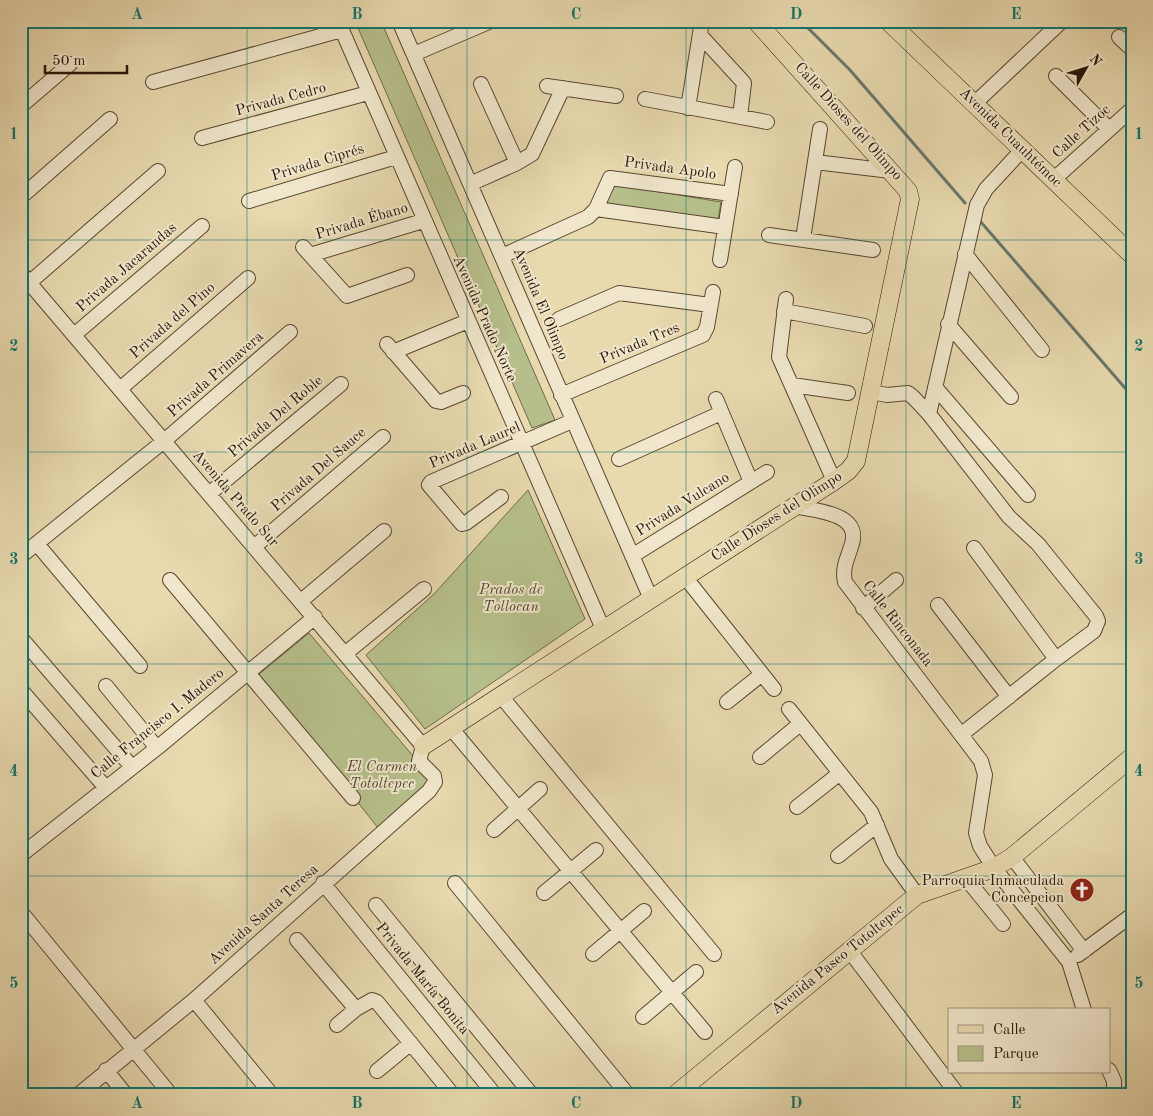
<svg xmlns="http://www.w3.org/2000/svg" width="1153" height="1116" font-family="'Old Standard TT',serif">
<rect width="100%" height="100%" fill="#e8d9af"/>
<filter id="stains"><feTurbulence type="fractalNoise" baseFrequency=".004" numOctaves="4"/><feColorMatrix values="0 0 0 0 .2 0 0 0 0 .09 0 0 0 0 .02 0 0 0 .5 -.17"/></filter>
<radialGradient id="worn" r=".72"><stop offset=".6" stop-color="#630" stop-opacity="0"/><stop offset="1" stop-color="#630" stop-opacity=".3"/></radialGradient>
<path fill="#b6bf8b" stroke="#706a49" d="M355,21H381L555,420L532,428Z
M612,184L721,202L718,220L603,205Z
M528,490L585,619L425,729L366,655L434,594Z
M309,633L435,782L378,828L258,675Z"/>
<g fill="none" stroke-linecap="round" stroke-linejoin="round">
<path stroke="#6b786b" stroke-width="3" d="M801,21L850,70L965,203
M980,221L1132,396"/>
<defs>
<path id="minor" d="M338,21L603,629
M399,21L651,599
M700,35L744,83L740,117
M1119,37L1132,49
M414,54L491,21
M1056,76L1109,129
M153,82L342,30
M481,84L517,163
M547,86L616,96
M645,99L767,122
M974,104L1062,21
M21,106L70,64
M688,108L702,21
M202,138L368,93
M815,162L891,171
M1053,180L1132,109
M470,184L517,163L532,154L563,88
M21,197L110,119
M249,201L396,157
M596,209L725,227
M769,235L873,250
M803,239L820,129
M303,247L347,296L407,275
M965,254L1042,350
M310,255L423,221
M502,256L588,217L596,209L610,178L731,194
M720,260L735,167
M21,273L423,746L419,761L434,776L435,782L429,791L194,1000L78,1095
M29,283L158,171
M786,299L779,357L834,481
M784,311L865,326
M559,319L619,293L710,305
M948,324L1011,397
M74,335L202,226
M387,344L436,401L441,402L463,393
M393,352L468,321
M792,385L848,393
M935,387L1028,495
M120,389L248,278
M871,392L887,395L908,393L913,397L929,414L1009,517L1038,544L1096,616L1098,621L1094,631L1056,659
M561,395L703,335L707,327L713,292
M716,399L751,482
M929,414L977,205L986,189L1022,150
M619,459L721,413
M209,494L341,384
M501,497L466,523L462,524L429,485L431,482L572,421
M794,506C814,511 864,512 851,547C847,559 842,569 845,582L981,761L985,775L976,833L980,846L994,868L1069,962L1084,1010
M37,544L140,666
M254,547L383,437
M21,556L164,441L290,332
M632,556L767,472
M685,577L774,689
M170,580L353,798
M301,601L384,531
M938,605L1009,697
M863,608L896,580
M21,638L132,767
M346,653L424,589
M106,686L157,748
M21,690L106,788
M501,696L714,954
M727,702L762,674
M789,709L871,812L891,859L917,895
M451,728L705,1032
M962,734L1056,659L974,548
M760,757L800,724
M797,807L840,773
M494,830L540,789
M21,855L157,748L315,617
M838,856L877,825
M1012,857L1084,951
M965,877L1003,924
M323,883L495,1095
M455,883L628,1095
M544,893L596,850
M376,905L532,1095
M21,912L171,1095
M297,940L356,1009L372,1000L377,1002L453,1095
M849,950L958,1095
M593,954L644,911
M1078,955L1132,915
M194,1000L272,1095
M643,1017L696,972
M337,1025L356,1009
M106,1070L126,1095
M1109,1070L1114,1081V1095
M377,1071L411,1043"/>
<path id="major" d="M888,21L1132,255
M423,746L834,481L848,471L856,461L910,199L908,191L756,21
M675,1095L917,895L994,868L1012,857L1132,757"/>
</defs>
<use href="#minor" stroke="#594731" stroke-width="16"/>
<use href="#major" stroke="#291607" stroke-width="19"/>
<use href="#minor" stroke="#f0e6cb" stroke-width="14"/>
<use href="#major" stroke="#e8d9af" stroke-width="18"/>
</g>
<path fill="none" stroke="#0f766e" stroke-width="1" stroke-opacity="0.55" d="M247,21V1095M467,21V1095M686,21V1095M906,21V1095M21,240H1132M21,452H1132M21,664H1132M21,876H1132"/>
<defs>
<symbol id="church-disc" viewBox="-11 -11 22 22"><circle r="9.5" fill="#8f2418" stroke="#f0e6cb"/><path d="M-1.2-6h2.4v3.5h3.3v2.4h-3.3V6h-2.4V-.1h-3.3v-2.4h3.3Z" fill="#fff"/></symbol>
</defs>
<g fill-rule="evenodd">
<use href="#church-disc" x="1068" y="876" width="28" height="28"/>
</g>
<g text-anchor="middle" dominant-baseline="central" stroke-width="4" stroke-linejoin="round" paint-order="stroke">
<g font-size="15" fill="#291607" stroke="#f0e6cb">
<text transform="translate(281 100) rotate(-15)">Privada Cedro</text>
<text transform="translate(848 122) rotate(48)">Calle Dioses del Olimpo</text>
<text transform="translate(1082 132) rotate(-42)">Calle Tizoc</text>
<text transform="translate(1010 138) rotate(44)">Avenida Cuauhtémoc</text>
<text transform="translate(318 163) rotate(-17)">Privada Ciprés</text>
<text transform="translate(670 169) rotate(8)">Privada Apolo</text>
<text transform="translate(362 222) rotate(-17)">Privada Ébano</text>
<text transform="translate(127 268) rotate(-41)">Privada Jacarandas</text>
<text transform="translate(540 304) rotate(67)">Avenida El Olimpo</text>
<text transform="translate(484 319) rotate(66)">Avenida Prado Norte</text>
<text transform="translate(173 321) rotate(-41)">Privada del Pino</text>
<text transform="translate(640 344) rotate(-23)">Privada Tres</text>
<text transform="translate(216 375) rotate(-41)">Privada Primavera</text>
<text transform="translate(276 417) rotate(-40)">Privada Del Roble</text>
<text transform="translate(475 446) rotate(-23)">Privada Laurel</text>
<text transform="translate(319 470) rotate(-41)">Privada Del Sauce</text>
<text transform="translate(235 499) rotate(49)">Avenida Prado Sur</text>
<text transform="translate(683 505) rotate(-32)">Privada Vulcano</text>
<text transform="translate(777 517) rotate(-33)">Calle Dioses del Olimpo</text>
<text transform="translate(897 624) rotate(52)">Calle Rinconada</text>
<text transform="translate(158 724) rotate(-39)">Calle Francisco I. Madero</text>
<text transform="translate(264 915) rotate(-42)">Avenida Santa Teresa</text>
<text transform="translate(838 960) rotate(-39)">Avenida Paseo Totoltepec</text>
<text transform="translate(422 979) rotate(51)">Privada María Bonita</text>
</g>
<g font-size="15" font-style="italic" fill="#53492f" stroke="#f0e6cb">
<text x="511" y="590">Prados de<tspan x="511" dy="17">Tollocan</tspan></text>
<text x="382" y="767">El Carmen<tspan x="382" dy="17">Totoltepec</tspan></text>
</g>
<g font-size="15" fill="#291607" stroke="#f0e6cb" text-anchor="end">
<text x="1064" y="881">Parroquia Inmaculada<tspan x="1064" dy="17">Concepcion</tspan></text>
</g>
</g>
<rect width="1153" height="1116" fill="none" stroke="#e8d9af" stroke-width="55"/>
<rect x="948" y="1008" width="162" height="65" fill="#f0e6cb" stroke="#a0937d"/>
<rect x="958" y="1025" width="25" height="8" fill="#e8d9af" stroke="#a0937d"/>
<text x="993" y="1034" font-size="15" fill="#291607">Calle</text>
<rect x="958" y="1046" width="25" height="15" fill="#b6bf8b" stroke="#a0937d"/>
<text x="993" y="1058" font-size="15" fill="#291607">Parque</text>
<g transform="translate(1086 68) rotate(51)" stroke="#f0e6cb" stroke-width="4" paint-order="stroke">
<path d="M0-4L9 19L0 12L-9 19Z" fill="#291607"/>
<text y="-8" font-size="14" font-weight="bold" text-anchor="middle" fill="#291607">N</text>
</g>
<path d="M45 65v8h82v-8" fill="none" stroke="#291607" stroke-width="2.5"/>
<text x="52" y="65" font-size="15" fill="#291607" stroke="#f0e6cb" stroke-width="4" paint-order="stroke">50 m</text>
<rect x="28" y="28" width="1098" height="1060" fill="none" stroke="#0f766e" stroke-width="2"/>
<g font-size="16" text-anchor="middle" font-weight="bold" fill="#0f766e">
<text x="137" y="19">A</text>
<text x="357" y="19">B</text>
<text x="576" y="19">C</text>
<text x="796" y="19">D</text>
<text x="1016" y="19">E</text>
<text x="14" y="139">1</text>
<text x="1139" y="139">1</text>
<text x="14" y="351">2</text>
<text x="1139" y="351">2</text>
<text x="14" y="564">3</text>
<text x="1139" y="564">3</text>
<text x="14" y="776">4</text>
<text x="1139" y="776">4</text>
<text x="14" y="988">5</text>
<text x="1139" y="988">5</text>
<text x="137" y="1108">A</text>
<text x="357" y="1108">B</text>
<text x="576" y="1108">C</text>
<text x="796" y="1108">D</text>
<text x="1016" y="1108">E</text>
</g>
<rect width="100%" height="100%" filter="url(#stains)"/>
<rect width="100%" height="100%" fill="url(#worn)"/>
</svg>
